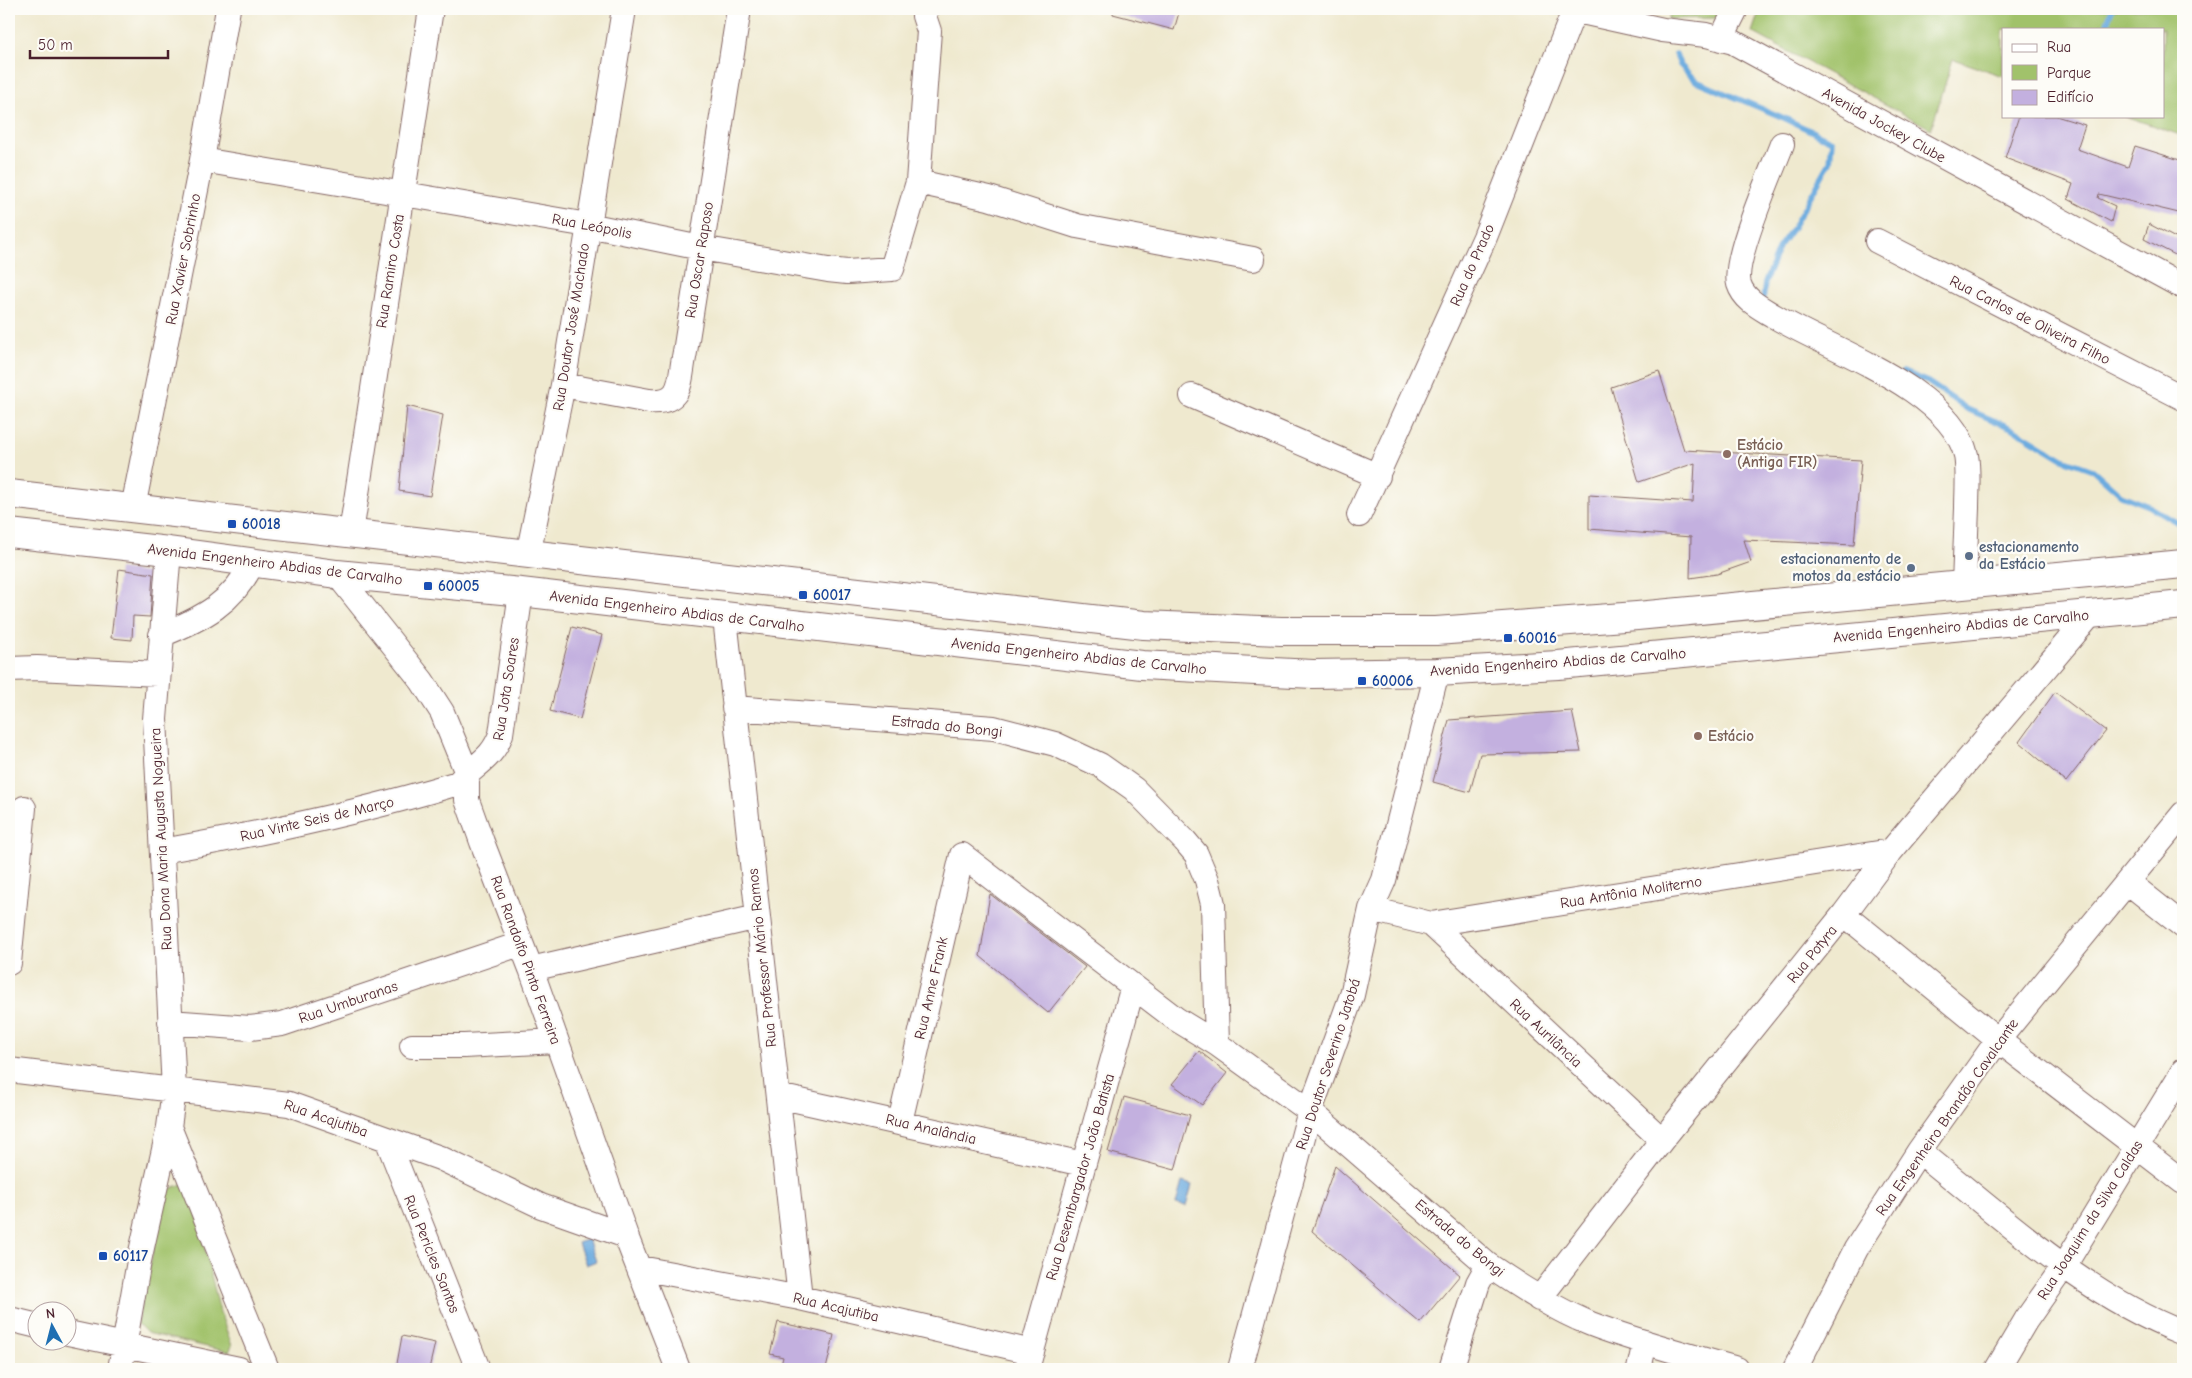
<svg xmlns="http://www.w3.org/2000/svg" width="2192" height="1378" font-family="'Comic Neue',sans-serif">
<rect width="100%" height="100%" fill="#fdfcf7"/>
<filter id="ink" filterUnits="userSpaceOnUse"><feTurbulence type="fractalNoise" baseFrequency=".02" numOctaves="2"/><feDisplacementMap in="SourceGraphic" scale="10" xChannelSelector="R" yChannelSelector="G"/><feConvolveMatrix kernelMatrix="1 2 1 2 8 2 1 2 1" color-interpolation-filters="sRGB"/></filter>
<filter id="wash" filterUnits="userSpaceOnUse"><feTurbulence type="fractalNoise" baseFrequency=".0096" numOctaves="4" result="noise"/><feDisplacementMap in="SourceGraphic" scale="20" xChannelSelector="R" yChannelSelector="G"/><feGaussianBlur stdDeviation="1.12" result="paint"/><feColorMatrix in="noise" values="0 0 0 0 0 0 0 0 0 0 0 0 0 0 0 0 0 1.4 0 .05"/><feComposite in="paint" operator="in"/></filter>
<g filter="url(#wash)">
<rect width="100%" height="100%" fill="#efe9cf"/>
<path fill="#a1c26b" stroke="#76704b" d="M1671,9H1720L1716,18L1668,19Z
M1760,9H2183V136L2125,116H2163V29H2003V76L1953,59L1931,129L1752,32Z
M182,1184L191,1190L220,1312L232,1346L229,1352L147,1333L137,1323L167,1190Z"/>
<path fill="#6cabdf" stroke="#5b6585" d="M1182,1182L1192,1185L1186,1206L1176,1204Z
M588,1239L596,1261L586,1265L578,1243Z"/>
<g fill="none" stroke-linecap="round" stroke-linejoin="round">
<path stroke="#6cabdf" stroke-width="5.5" d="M2105,29L2112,9
M1676,54L1680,65L1696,81L1784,118L1832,141L1830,162L1792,229L1779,247L1765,282L1763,302
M1903,372L1928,382L1967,409L2014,429L2063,459L2093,470L2121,495L2149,506L2183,526"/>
</g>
<g id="blocks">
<path fill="#c3b0df" d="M1113,9H1180L1174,30L1113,14Z
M2019,116H2056L2085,125L2077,149L2128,167L2135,146L2183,161V214L2099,194L2098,198L2115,206L2111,222L2068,199L2073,184L2005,158Z
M2149,224L2183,242V259L2144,239Z
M1659,371L1684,450L1861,460L1854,545L1744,540L1751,562L1717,574L1690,578L1691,537L1589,529V495L1693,502L1695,463L1639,482L1611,387Z
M407,406L443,415L430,496L399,491Z
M119,569L153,574L150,617L133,616L132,640L111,638Z
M572,627L602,635L580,719L550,711Z
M2055,692L2106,731L2066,782L2019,742Z
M1572,711L1581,752L1480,754L1470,792L1433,782L1449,720Z
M990,894L1085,967L1048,1013L980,956Z
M1199,1051L1227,1073L1202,1105L1172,1084Z
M1124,1097L1190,1115L1175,1170L1108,1152Z
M1335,1166L1460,1275L1420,1323L1312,1231Z
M778,1322L834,1335L826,1369H780L783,1357L770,1354Z
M402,1336L435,1343L429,1369H396Z"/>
</g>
</g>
<g filter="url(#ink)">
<use href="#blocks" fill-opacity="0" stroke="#846664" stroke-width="1"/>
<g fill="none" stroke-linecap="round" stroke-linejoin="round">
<defs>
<path id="minor" d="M1568,9L1663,30L1706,35L1733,42L2183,287
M1721,39L1736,9
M1782,144C1772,171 1732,260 1739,284C1744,300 1761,308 1774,316C1829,349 1950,389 1966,455C1969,473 1967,491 1967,508C1966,534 1965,559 1964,584
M202,160L588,225L701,248L828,270L847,272L892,269L918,182L929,31L924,16L926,9
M918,182L989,198L1077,226L1253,259
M1877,241L2183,398
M563,385L649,401C684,404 679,380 685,352L739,9
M1192,396L1378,476
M133,508L202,160L228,9
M1359,515L1485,237L1574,11
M351,533L431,9
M528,555L563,385L624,9
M337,574L422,681L442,712L467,773V800L482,842L531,969L626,1236L678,1369
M725,618L800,1298
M161,635C202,619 233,603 253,562
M9,669L37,668L158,674
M734,708L994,728L1055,744L1100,765L1134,789L1185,841L1196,854L1207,880L1213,904L1217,1044
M162,851C261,834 361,812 458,783C475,764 492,760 501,734L521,592
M2129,883L2183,926
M1371,909L1431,924L1891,851
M1844,914L1998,1040L2183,1182
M1431,924L1662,1140
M9,963L24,808
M531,969L758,917
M170,1022L250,1028L282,1024L520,944
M412,1046H464L556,1041
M9,1070L289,1104L440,1158L541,1206L626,1236
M778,1096L1083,1164
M900,1122L962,855L1176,1019L1217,1044L1310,1111L1488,1265C1520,1287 1554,1309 1591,1324C1638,1342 1688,1355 1737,1369
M169,1127L267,1369
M387,1139L478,1369
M1919,1151C2002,1217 2083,1294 2183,1333
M640,1268L800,1298L1032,1352
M1539,1299L1662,1140L1844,914L1891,851L2091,614
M9,1319L38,1326
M68,1333L239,1369
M120,1369L139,1261L169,1127L174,1090L155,719L169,551
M1027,1369L1133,986
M1240,1369L1310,1111L1352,995L1371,909L1384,880L1437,672
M1451,1369L1478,1283L1488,1265
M1639,1369L1645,1342
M1795,1369L1856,1249L1919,1151L1998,1040L2183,814
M1997,1369L2026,1320L2064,1266L2183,1071"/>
<path id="highway" d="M9,494L1144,625L1281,631H1436L1637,616L2183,564
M9,533L169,551L337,574L521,592L1142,665L1313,674L1437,672L1558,665L2183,605"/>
</defs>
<use href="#minor" stroke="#846664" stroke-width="26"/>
<use href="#highway" stroke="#846664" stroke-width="30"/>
<use href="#minor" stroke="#fff" stroke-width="24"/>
<use href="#highway" stroke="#fff" stroke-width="28"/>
</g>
</g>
<g fill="#8d6e63" stroke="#fdfcf7" stroke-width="2">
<circle cx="1727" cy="454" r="5"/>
<circle cx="1698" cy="736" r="5"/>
</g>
<g fill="#1a4fb4" stroke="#fdfcf7" stroke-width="2">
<rect x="227" y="519" width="10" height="10" rx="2.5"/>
<rect x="423" y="581" width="10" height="10" rx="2.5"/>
<rect x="798" y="590" width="10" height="10" rx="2.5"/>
<rect x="1503" y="633" width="10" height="10" rx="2.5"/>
<rect x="1357" y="676" width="10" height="10" rx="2.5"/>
<rect x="98" y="1251" width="10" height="10" rx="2.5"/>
</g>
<g fill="#5c6f8a" stroke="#fdfcf7" stroke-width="2">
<circle cx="1969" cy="556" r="5"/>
<circle cx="1911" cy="568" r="5"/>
</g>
<g text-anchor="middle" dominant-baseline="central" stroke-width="4.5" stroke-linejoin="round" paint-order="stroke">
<g font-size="15" fill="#4a1f2b" stroke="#fdfcf7">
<text transform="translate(1884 125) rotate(29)">Avenida Jockey Clube</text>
<text transform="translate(592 226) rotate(11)">Rua Leópolis</text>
<text transform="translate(183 259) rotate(-79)">Rua Xavier Sobrinho</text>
<text transform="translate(699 260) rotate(-81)">Rua Oscar Raposo</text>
<text transform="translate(1472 265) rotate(-66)">Rua do Prado</text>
<text transform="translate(390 271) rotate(-81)">Rua Ramiro Costa</text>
<text transform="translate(2030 320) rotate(27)">Rua Carlos de Oliveira Filho</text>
<text transform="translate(571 327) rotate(-81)">Rua Doutor José Machado</text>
<text transform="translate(275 564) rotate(7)">Avenida Engenheiro Abdias de Carvalho</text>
<text transform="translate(677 611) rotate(7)">Avenida Engenheiro Abdias de Carvalho</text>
<text transform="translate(1961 626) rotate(-5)">Avenida Engenheiro Abdias de Carvalho</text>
<text transform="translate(1079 656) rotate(6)">Avenida Engenheiro Abdias de Carvalho</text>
<text transform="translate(1558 662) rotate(-4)">Avenida Engenheiro Abdias de Carvalho</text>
<text transform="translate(506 689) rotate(-81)">Rua Jota Soares</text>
<text transform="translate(947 726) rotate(6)">Estrada do Bongi</text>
<text transform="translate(317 819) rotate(-13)">Rua Vinte Seis de Março</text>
<text transform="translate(161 839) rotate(-93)">Rua Dona Maria Augusta Nogueira</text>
<text transform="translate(1631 892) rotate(-9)">Rua Antônia Moliterno</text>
<text transform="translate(1812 954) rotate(-51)">Rua Potyra</text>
<text transform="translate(762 958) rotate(-96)">Rua Professor Mário Ramos</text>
<text transform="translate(526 960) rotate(70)">Rua Randolfo Pinto Ferreira</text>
<text transform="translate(931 988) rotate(-77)">Rua Anne Frank</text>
<text transform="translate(348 1002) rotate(-19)">Rua Umburanas</text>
<text transform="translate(1546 1033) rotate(43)">Rua Aurilância</text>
<text transform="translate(1328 1064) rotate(-72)">Rua Doutor Severino Jatobá</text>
<text transform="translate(1947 1117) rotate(-55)">Rua Engenheiro Brandão Cavalcante</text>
<text transform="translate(326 1118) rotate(19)">Rua Acajutiba</text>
<text transform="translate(931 1129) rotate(13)">Rua Analândia</text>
<text transform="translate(1080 1177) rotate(-74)">Rua Desembargador João Batista</text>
<text transform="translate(2090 1220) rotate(-58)">Rua Joaquim da Silva Caldas</text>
<text transform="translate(1460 1238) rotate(40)">Estrada do Bongi</text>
<text transform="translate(432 1254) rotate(68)">Rua Pericles Santos</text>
<text transform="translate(836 1307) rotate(13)">Rua Acajutiba</text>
</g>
<g font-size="15" font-weight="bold" fill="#785e54" stroke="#fdfcf7" text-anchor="start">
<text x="1737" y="445">Estácio<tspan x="1737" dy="17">(Antiga FIR)</tspan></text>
<text x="1708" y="736">Estácio</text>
</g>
<g font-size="15" font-weight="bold" fill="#164399" stroke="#fdfcf7" text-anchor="start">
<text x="242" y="524">60018</text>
<text x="438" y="586">60005</text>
<text x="813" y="595">60017</text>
<text x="1518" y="638">60016</text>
<text x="1372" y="681">60006</text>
<text x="113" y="1256">60117</text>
</g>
<g font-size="15" font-weight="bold" fill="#4e5e75" stroke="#fdfcf7" text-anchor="start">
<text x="1979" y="547">estacionamento<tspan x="1979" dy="17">da Estácio</tspan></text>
<text x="1901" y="559" text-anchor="end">estacionamento de<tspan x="1901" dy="17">motos da estácio</tspan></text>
</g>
</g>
<rect width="2192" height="1378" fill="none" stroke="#fdfcf7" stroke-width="30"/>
<rect x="2002" y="28" width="162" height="90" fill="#fdfcf7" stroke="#b5a4a5"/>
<rect x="2012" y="44" width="25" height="8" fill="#ffffff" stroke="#b5a4a5"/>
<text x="2047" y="52" font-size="15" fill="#4a1f2b">Rua</text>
<rect x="2012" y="65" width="25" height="15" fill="#a1c26b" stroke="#b5a4a5"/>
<text x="2047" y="78" font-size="15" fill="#4a1f2b">Parque</text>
<rect x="2012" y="90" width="25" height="15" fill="#c3b0df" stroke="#b5a4a5"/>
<text x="2047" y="102" font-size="15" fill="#4a1f2b">Edifício</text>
<g transform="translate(52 1326) rotate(353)"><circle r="24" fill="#fdfcf7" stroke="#b5a4a5"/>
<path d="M0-4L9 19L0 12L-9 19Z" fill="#1f6fb2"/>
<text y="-8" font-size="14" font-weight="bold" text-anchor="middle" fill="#4a1f2b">N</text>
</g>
<path d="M30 50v8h138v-8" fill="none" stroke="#4a1f2b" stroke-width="2.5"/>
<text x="38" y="50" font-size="15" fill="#4a1f2b" stroke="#fdfcf7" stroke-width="4" paint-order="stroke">50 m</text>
</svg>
